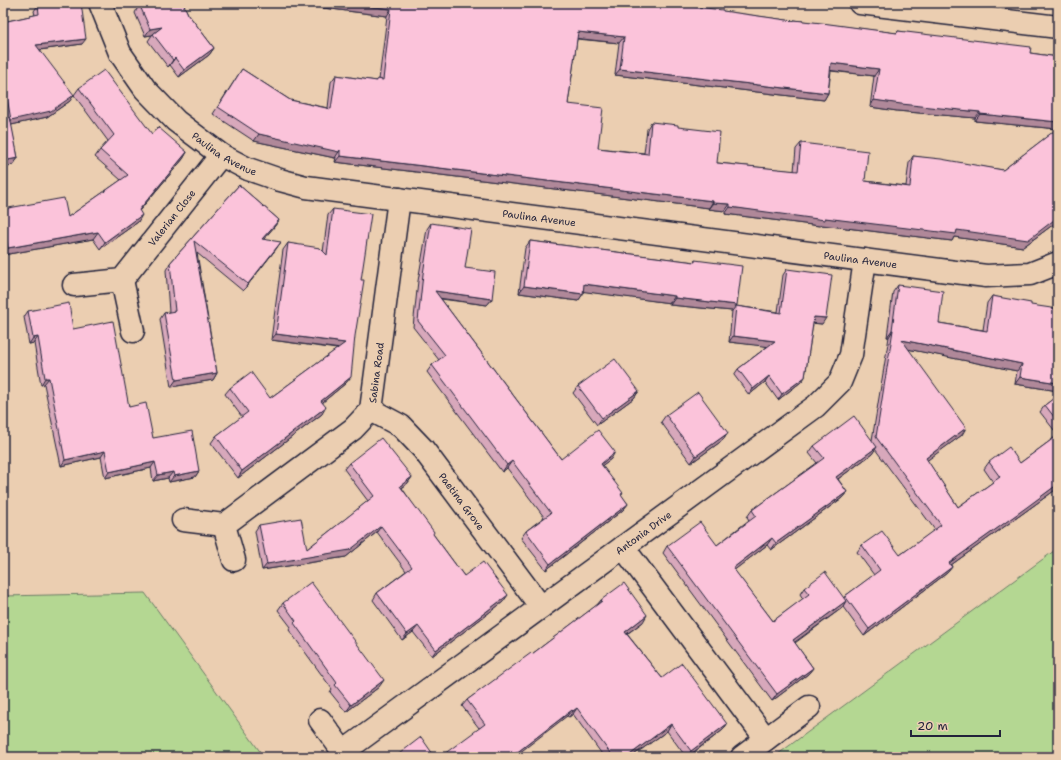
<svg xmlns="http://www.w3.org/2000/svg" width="1061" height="760" font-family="'Shantell Sans',sans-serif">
<rect width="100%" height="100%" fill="#ebceb1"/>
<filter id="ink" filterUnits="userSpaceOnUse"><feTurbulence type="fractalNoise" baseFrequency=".025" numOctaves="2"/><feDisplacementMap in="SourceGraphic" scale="8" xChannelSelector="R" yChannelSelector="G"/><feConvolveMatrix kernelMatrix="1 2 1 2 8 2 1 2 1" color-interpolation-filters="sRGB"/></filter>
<g filter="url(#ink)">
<path fill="#b4d792" stroke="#6b7c66" d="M1058,548V757H774Z
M145,593L264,757H3V596Z"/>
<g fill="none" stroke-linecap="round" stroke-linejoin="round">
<defs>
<g id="street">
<path id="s1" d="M100,3L120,53L145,89L176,121L221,155L248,169L280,180L306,187L986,276L1030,274L1058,263"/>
<path d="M860,3L1058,27"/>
<path d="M122,280L133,331"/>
<path id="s2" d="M74,285L122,280L221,155"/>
<path id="s3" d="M371,410L401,426L423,449L541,607"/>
<path d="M183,520L224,525"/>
<path d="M623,547L766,739"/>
<path id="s4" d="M234,560L224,525L353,429L371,410L399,199"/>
<path d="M320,720L347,757"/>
<path id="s5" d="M343,752L816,406L840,382L851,355L865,260"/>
<path d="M742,757L809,707"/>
</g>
</defs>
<use href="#street" stroke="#22223b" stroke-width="25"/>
<use href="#street" stroke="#ebceb1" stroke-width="22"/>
</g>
<path fill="#d8a8bb" stroke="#22223b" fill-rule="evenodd" d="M135,3H183L188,14L214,48L209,55L179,77L170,65L168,67L148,41L152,35L145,36L135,13L137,9Z
M315,3H662L793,21L794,20L896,33L898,31L1030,53L1058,57V221L1023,247L954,237L952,241L822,225L820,226L725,214V211L708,209L709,208L335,162L336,157L335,158L254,141L213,114L242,69L290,100L328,108L331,82L336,75L376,81L377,79L379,80L387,16L315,7ZM577,39L619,43L615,75L824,100L828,93L831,71L874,76L870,107L897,111L975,118V121L1057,129L1003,170L913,156L909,163L906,186L865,181L801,143L796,149L794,171L717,163L678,127L651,122L647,129L644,153L598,148L568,104Z
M38,5L82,44L40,50L70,101L47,117L11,125L18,158L13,165L3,167V119L6,118L3,102V22L35,15L34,11Z
M79,88L152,134L187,152L183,159L139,211L138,222L100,249L93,239L3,255V209L68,217L121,180L95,157L100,150L108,141L74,95Z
M239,185L279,220L274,227L263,239L276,249L243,291L197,253L217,373L213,380L171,387L160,319L164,313L169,312L166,270L170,263Z
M333,209L346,383L323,402L322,414L238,478L211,443L216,436L242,417L225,394L230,388L270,398L337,349L271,340L283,250L288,243L323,252L328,215Z
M431,223L465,268L492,299L487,305L441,299L561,459H611L602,465L621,495L628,504L623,510L546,570L521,538L526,531L544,517L507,468L502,472L427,372L432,365L439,360L413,327L418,281L427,229Z
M530,241L694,262L695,260L736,306L778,312L783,275L787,269L822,324L813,323L805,377L801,382L778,400L765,382L749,395L734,375L738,369L768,346L729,342L732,311L670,305V303L583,291V294L578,301L519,293L525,248Z
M898,285L939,323L983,330L987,303L992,296L1031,305L1058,391L1015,384L1017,371L908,349L962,435L927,460L958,507L993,482L984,469L989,462L1020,463L1058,435L1040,412L1045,405L1058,395V488L1022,514L951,565L952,567L947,573L864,636L843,607L842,608L795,643L813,668L808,674L772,701L663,553L667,546L717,545L749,520L747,517L752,510L817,463L809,453L814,446L872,440L889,337H887L893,292ZM875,449L935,530L900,555L862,545L857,552L874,575L845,596L844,598L804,588L800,594L803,599L773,621L734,570L767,545L771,550L842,498L847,492L838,479L872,454Z
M28,311L73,329L129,407L153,438L199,471L195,477L169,482L168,478L153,481L151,468L105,478L101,457L61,466L44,384L41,385L34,343L29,344L24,317Z
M578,386L639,391L634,398L597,425L573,393Z
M666,415L728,433L723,440L691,463L661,422Z
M349,463L412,477L407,484L402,488L433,534L464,576L503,602L432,656L413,632L402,640L373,600L377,593L406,571L377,532L346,557L262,570L255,531L259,525L307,549L368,501L344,469Z
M601,600L643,622L627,634L662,678L727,724L723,730L688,757H686L667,731L631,757H604L573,714L569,717L567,716L479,728L462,706L467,700L532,654L597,605Z
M283,603L379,687L346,712L330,692L332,689L289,630L291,627L278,610Z"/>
<path fill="#b08899" stroke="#22223b" d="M318,3H342L391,9L387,16L315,7Z
M162,27L152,35L145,36L150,29Z
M578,32L624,37L619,43L573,38Z
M86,39L82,44L32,51L36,45Z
M214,48L209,55L179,77L184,70Z
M175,58L170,65L168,67L173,60Z
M831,63L879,69L874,76L827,70Z
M620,69L828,93L824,100L615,75Z
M74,95L70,101L47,117L7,126L11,120Z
M874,100L980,112L975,118L897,111L870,107Z
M980,114L1058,122V129L975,121Z
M259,134L340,150L335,158L254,141Z
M187,152L183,159L134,217L139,210Z
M340,156L713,201L709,208L335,162Z
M18,158L13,165L3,167V161Z
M713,203L730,204L725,211L708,209Z
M730,207L825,218L957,230L1058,217V221L1023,247L954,237L952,241L822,225L820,226L725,214Z
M142,215L138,222L100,249L105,242Z
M279,220L274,227L258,246L262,239Z
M98,232L93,239L3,255L8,248Z
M281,242L276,249L243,291L248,284Z
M584,284L675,296L670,303L579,291Z
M524,286L583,294L578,301L519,293Z
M435,291L492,299L487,305L431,297Z
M675,298L737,305L732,311L670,305Z
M814,317L826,318L822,324L810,323Z
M892,330H893L889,337H887Z
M276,334L345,343L341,349L271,340Z
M733,336L775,341L771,347L729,342Z
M38,337L34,343L29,344L33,338Z
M902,340L1022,364L1017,371L897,347Z
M217,373L213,380L171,387L176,380Z
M769,376L765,382L749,395L753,389Z
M351,377L346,383L317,407L321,401Z
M805,377L801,382L778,400L782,394Z
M1020,377L1058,383V391L1015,384Z
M45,378H49L44,384L41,385Z
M639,391L634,398L597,425L602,418Z
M326,407L322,414L238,478L242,471Z
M966,428L962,435L921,465L926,458Z
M728,433L723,440L691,463L696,456Z
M877,447L872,454L831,484L836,477Z
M105,451L101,457L61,466L65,460Z
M615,452L611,459L596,470L601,464Z
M512,461L507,468L502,472L507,465Z
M155,462L151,468L105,478L109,472Z
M199,471L195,477L169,482L174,476Z
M173,472L168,478L153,481L158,475Z
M412,477L407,484L396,492L400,486Z
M1058,484V488L1022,514L944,570L949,563Z
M847,492L842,498L771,550L776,543Z
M628,504L623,510L546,570L550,564Z
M381,526L377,532L346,557L262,570L267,564Z
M772,538L767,545L728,575L733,568Z
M952,567L947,573L864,636L869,629Z
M508,595L503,602L432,656L436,650Z
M846,601L842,608L788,647L793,640Z
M647,615L643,622L621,638L625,632Z
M418,626L413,632L402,640L407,634Z
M813,668L808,674L772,701L777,694Z
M384,680L379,687L346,712L351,705Z
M577,708L573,714L569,717L573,711Z
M572,710L567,716L514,757H511Z
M671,724L667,731L631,757H627Z
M727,724L723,730L687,757L691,751Z"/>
<path fill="#fbc3da" stroke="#22223b" d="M53,3H81L86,39L36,45L74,95L51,111L11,120L3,75V22L39,14L38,5Z
M143,3H183L188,14L214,48L184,70L175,58L173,60L153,34L162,27L150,29L140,6L143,4Z
M342,3H662L723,10V11L794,21V20L822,23L897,33L898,31L1031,47L1030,53L1058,57V122L980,114V112L901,104L874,100L879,69L831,63L828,93L620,69L624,37L578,32L568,104L603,108L598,148L648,154L651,122L678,125V127L720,132L717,163L798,171L801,143L868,151L865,181L910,187L913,156L941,159L1003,170L1058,128V217L1028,240L957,230L956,234L825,218V220L730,207V204L713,203V201L340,156V150L339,152L259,134L218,107L242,69L290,100L331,109L336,75L377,81V79L383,80L391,9Z
M104,70L152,134L158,127L187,152L139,210L142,215L105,242L98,232L8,248L3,224V209L64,198L68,217L128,175L100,150L114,135L79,88Z
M10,117L18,158L3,161V119Z
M239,185L279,220L262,239L281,242L248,284L194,241L217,373L176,380L164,313L175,311L170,263Z
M333,209L371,214L361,280H364L355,336L351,377L321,401L326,407L242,471L216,436L248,412L230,388L251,372L270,398L345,343L276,334L288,243L320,248L327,255Z
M431,223L471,229L465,268L495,272L492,299L435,291L561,459L598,430L615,452L601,464L623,493L621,494L628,504L550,564L526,531L551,513L512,461L507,465L432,365L445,355L418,321L423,274Z
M530,241L695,262V260L742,266L737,305L675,298V296L584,284L583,294L524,286Z
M787,269L832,275L826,318L814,317L805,377L782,394L769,376L753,389L738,369L775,341L733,336L736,306L781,313Z
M898,285L943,291L939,323L987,331L992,296L1031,303V305L1058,309V383L1020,377L1022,364L902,340L966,428L926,458L958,507L1000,477L989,462L1009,447L1020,463L1058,435V484L1027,507L949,563L952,567L869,629L845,596L880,570L862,545L882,531L900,555L941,525L876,437L893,330H892Z
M69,303L73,329L113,321L129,407L146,403L153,438L192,431L199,471L174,476L173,472L158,475L155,462L109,472L105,451L65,460L49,378H45L38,337L33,338L28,311Z
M615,359L639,391L602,418L578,386Z
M698,392L728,433L696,456L666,415Z
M1058,395V422L1045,405Z
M854,416L877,447L836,477L847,492L776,543L772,538L733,568L773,621L809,594L804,588L825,572L846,601L793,640L813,668L777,694L667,546L700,522L717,545L756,516L752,510L824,458L814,446Z
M381,438L412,477L400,486L434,532L433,534L464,576L483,562L508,595L436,650L418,626L407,634L377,593L412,567L381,526L350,550L267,564L259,525L301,518L307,549L374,496L349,463Z
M311,582L384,680L351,705L335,685L337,683L294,623L296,621L283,603Z
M624,583L647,615L625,632L662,678L682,663L727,724L691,751L671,724L627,757H613L577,708L573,711L572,710L511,757H440L485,724L467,700L531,653L532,654L602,601L601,600Z
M421,737L435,757H395Z"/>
</g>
<g text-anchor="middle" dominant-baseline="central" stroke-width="4" stroke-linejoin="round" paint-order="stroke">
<g font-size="10" fill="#22223b" stroke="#ebceb1">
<text stroke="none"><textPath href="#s1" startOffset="201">Paulina Avenue</textPath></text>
<text stroke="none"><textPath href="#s1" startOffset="525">Paulina Avenue</textPath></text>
<text stroke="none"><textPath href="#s2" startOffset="128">Valerian Close</textPath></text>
<text stroke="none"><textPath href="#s1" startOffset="849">Paulina Avenue</textPath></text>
<text stroke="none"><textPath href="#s4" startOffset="261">Sabina Road</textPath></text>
<text stroke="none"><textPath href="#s3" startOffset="131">Paetina Grove</textPath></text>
<text stroke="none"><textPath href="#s5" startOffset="372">Antonia Drive</textPath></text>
</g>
</g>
<rect width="1061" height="760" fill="none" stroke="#ebceb1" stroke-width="16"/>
<rect x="8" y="8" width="1045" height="744" fill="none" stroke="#22223b" stroke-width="1.5" filter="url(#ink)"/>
<path d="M911 730v6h89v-6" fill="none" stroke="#22223b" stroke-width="2"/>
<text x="917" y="730" font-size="12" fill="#22223b" stroke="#ebceb1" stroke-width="3" paint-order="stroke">20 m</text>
</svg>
